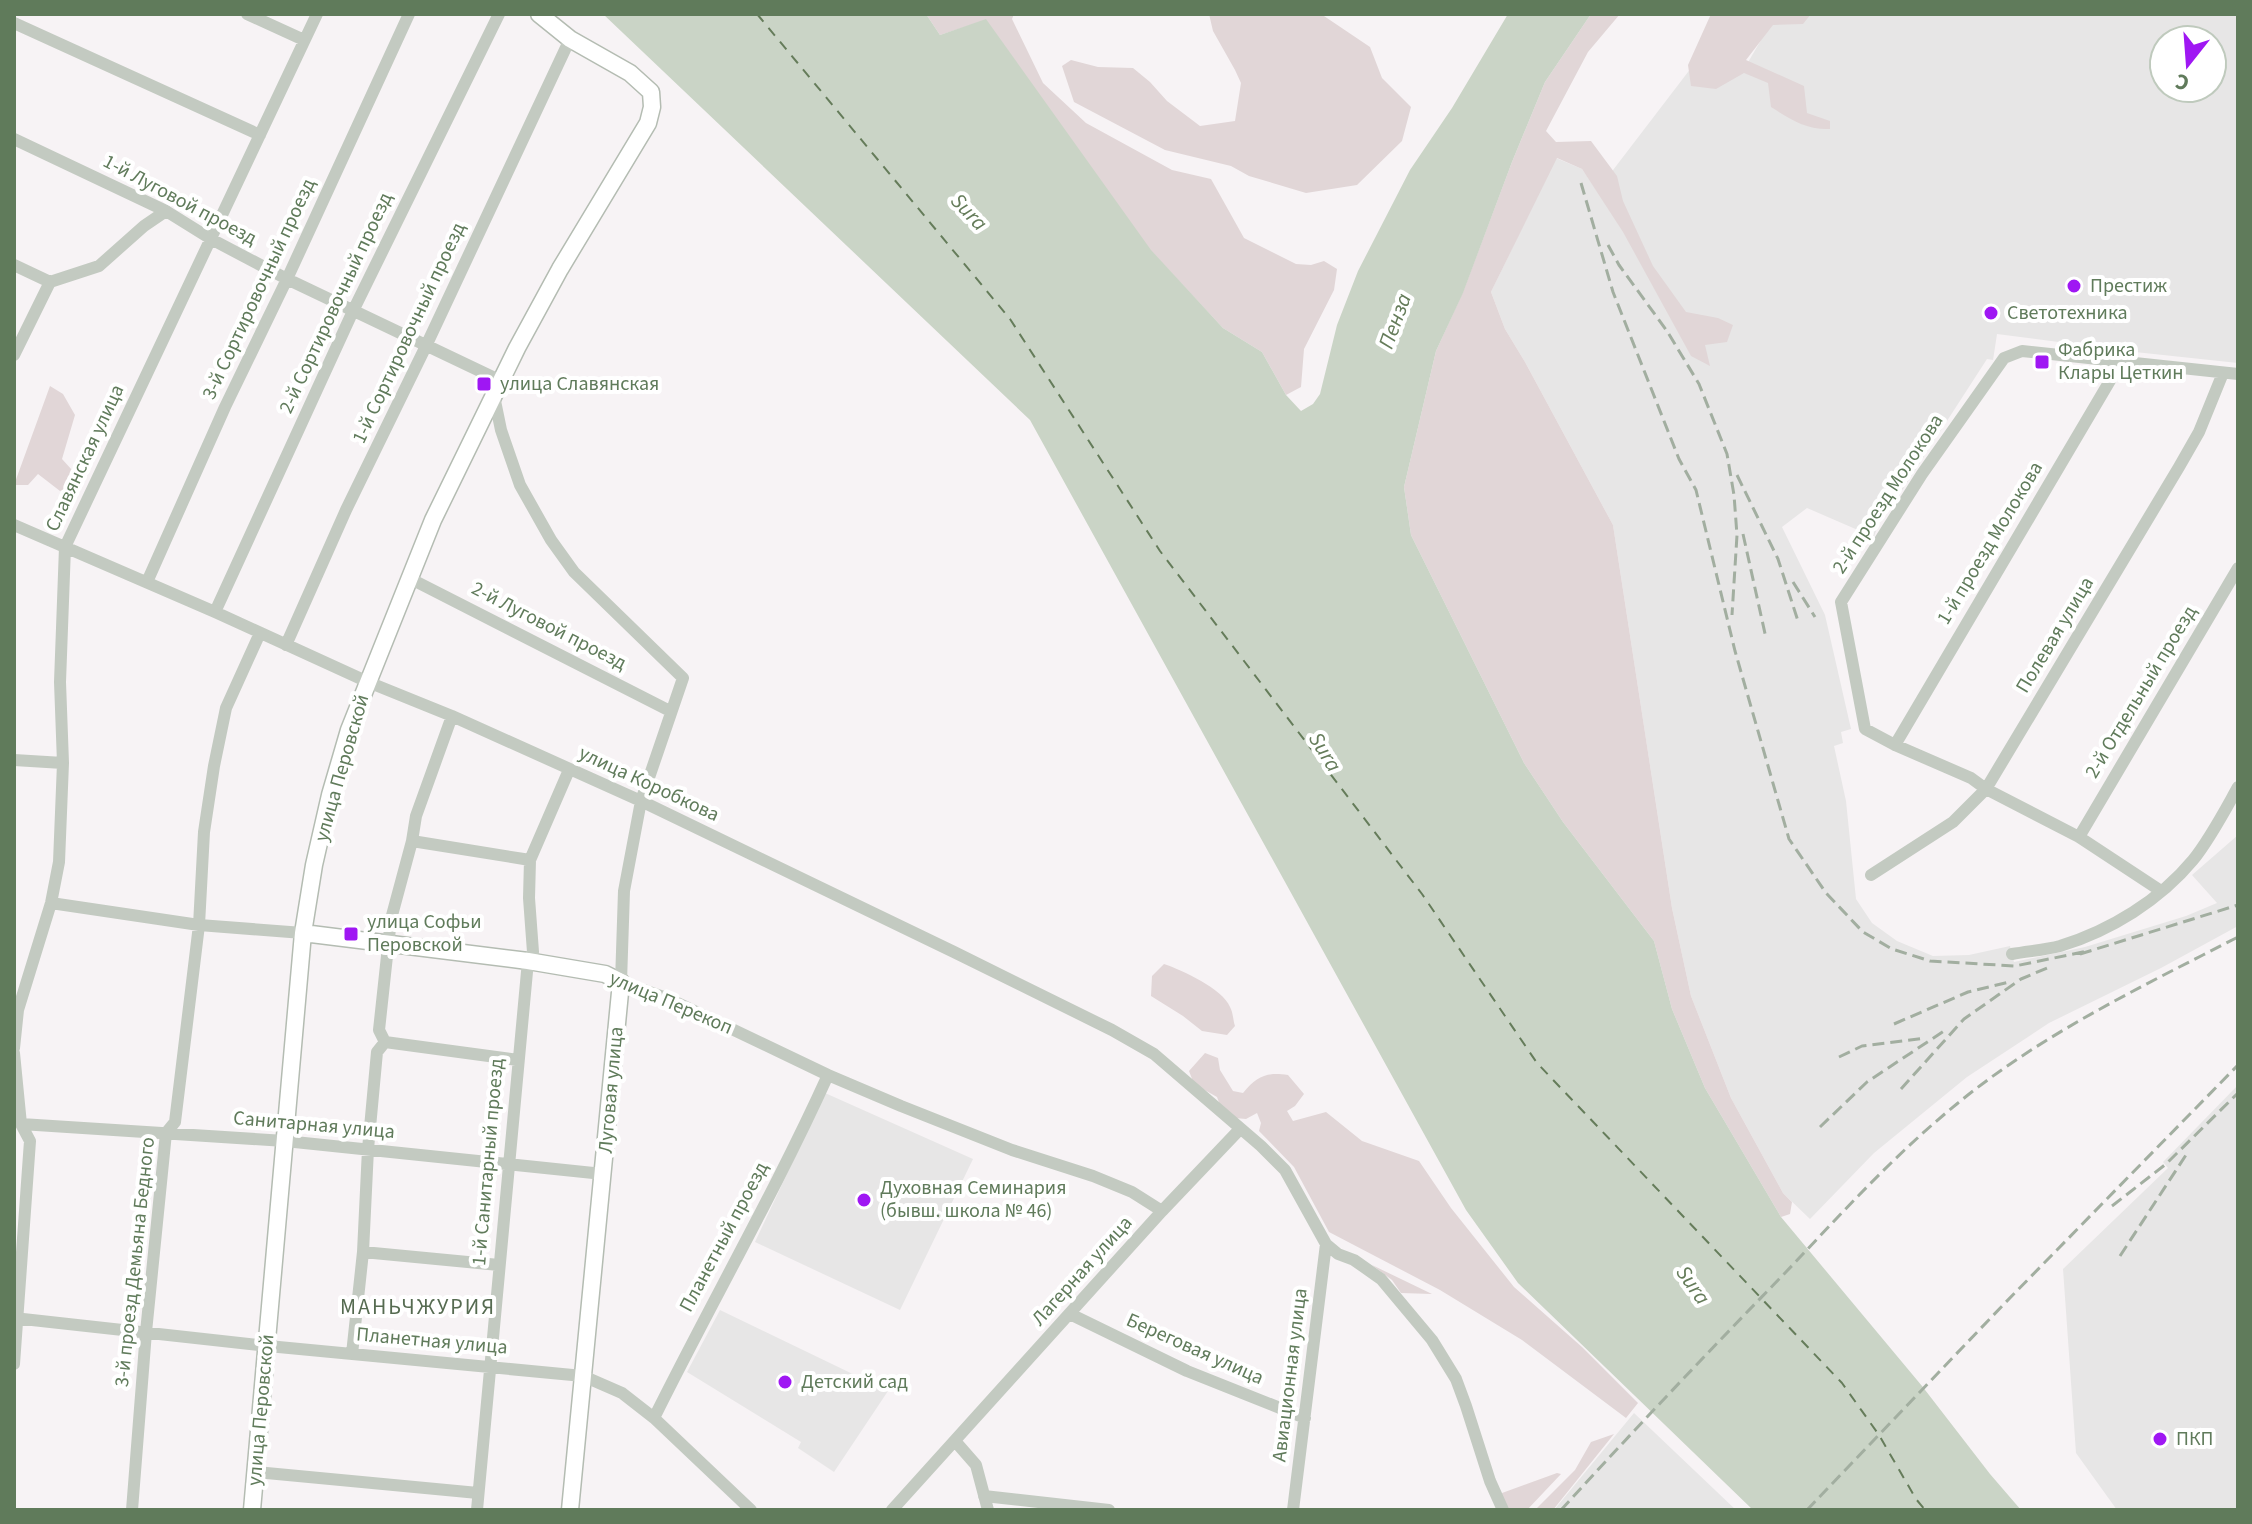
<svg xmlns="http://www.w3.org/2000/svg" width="2252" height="1524" font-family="'Source Sans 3',sans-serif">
<rect width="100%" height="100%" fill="#f7f3f5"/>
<path fill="#e7e6e6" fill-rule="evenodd" d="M1783,14H2238V363L2135,352L1997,334L1993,360L1987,359L1903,489L1883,509L1874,537L1807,508L1782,527L1825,615L1851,729L1841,732L1843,743L1834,746L1846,801L1856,899L1872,923L1897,941L1933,956L1969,955L2010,946L2014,962L2085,947L2186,916L2217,903L2192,875L2238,835V926L2161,968L2049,1023L1967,1077L1874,1153L1810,1219L1783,1193L1731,1098L1691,996L1672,908L1613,525L1525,362L1505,329L1491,292L1556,158L1582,169L1597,191L1701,55L1747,64L1771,23ZM2164,40H2212V88H2164Z
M2238,1085V1510H2117L2076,1453L2063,1269L2168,1168L2163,1162Z
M825,1093L973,1159L900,1310L755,1242Z
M720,1310L888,1391L834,1472L798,1448L801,1442L687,1372Z
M1634,1413L1736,1510H1554Z"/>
<path fill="#e1d6d7" d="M926,14H1014L1012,19L1043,83L1086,123L1172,170L1211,179L1244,238L1296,264L1311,265L1324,261L1337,269L1334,290L1304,349L1301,387L1286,395L1262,352L1223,328L1151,251L986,20L940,35Z
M1209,14H1321L1370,47L1382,78L1411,107L1402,141L1357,185L1306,193L1249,176L1231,166L1165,150L1074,102L1062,66L1071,60L1098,67L1133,68L1150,82L1167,101L1200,126L1235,121L1241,83L1235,70L1213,31Z
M1591,14H1620L1588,52L1546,131L1556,142L1591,141L1617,176L1623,201L1653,266L1686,312L1718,318L1733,325L1727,342L1705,345L1710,366L1691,356L1623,232L1582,169L1557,158L1491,292L1505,329L1525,362L1613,525L1672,908L1691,996L1731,1098L1783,1193L1792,1202L1790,1214L1781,1217L1705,1088L1672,1009L1654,941L1563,822L1524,763L1411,535L1404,487L1436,351L1463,292L1512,162L1545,82Z
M1711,14H1811L1803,24L1773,25L1746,60L1804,86L1807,113L1830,121V129C1806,130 1790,119 1771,107L1768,83L1744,73L1716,89L1691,86L1688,65Z
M50,386L63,394L75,415L62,459L72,470L76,485L60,491L38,474L28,485H14Z
M1164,964C1182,970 1223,989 1230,1007C1233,1012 1233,1020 1235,1026L1227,1035L1202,1031L1183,1016L1151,996L1152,976Z
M1205,1053L1218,1058L1220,1070L1233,1091L1243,1093C1257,1076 1266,1072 1288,1075L1304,1094L1295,1106L1287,1111L1293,1121L1326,1112L1362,1141L1419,1161L1451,1208L1514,1287L1582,1347L1638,1403L1626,1418L1522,1340L1440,1290L1329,1232L1294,1167L1259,1131L1261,1123L1257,1113L1246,1119L1235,1118L1221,1108L1217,1097L1194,1084L1189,1071Z
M1372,1265L1432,1294L1401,1293L1392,1280Z
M1614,1434L1553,1510H1535L1575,1470L1591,1442Z
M1557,1473L1561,1474L1527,1510H1508L1502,1499V1493Z"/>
<path fill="#cad4c6" d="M603,14H926L940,35L986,19L1151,250L1223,328L1262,352L1286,395L1301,411L1313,404L1320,394L1337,325L1358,271L1410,170L1452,108L1508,14H1591L1545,82L1512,162L1463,293L1436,351L1404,487L1411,535L1524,763L1563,822L1654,941L1672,1009L1705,1088L1781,1217L1922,1386L1990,1474L2021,1510H1753L1518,1283L1466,1210L1030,420Z"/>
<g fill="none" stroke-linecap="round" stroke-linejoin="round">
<path stroke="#657c5a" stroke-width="2" stroke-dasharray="10 8" stroke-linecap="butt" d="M757,14L1010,319L1160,551L1422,894L1537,1063L1842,1383L1879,1435L1916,1499L1925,1510"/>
<defs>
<path id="major" d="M303,933L528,961L605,974L621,982L570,1510
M252,1510L303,933L314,865L330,795L349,730L433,520L517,348L560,269L648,123L652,107L651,92L630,73L570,39L539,14"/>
</defs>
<use href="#major" stroke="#b4bcb2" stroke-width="19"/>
<path stroke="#c3cac1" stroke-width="12" d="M247,14L304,40
M14,23L260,135
M14,139L166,211L211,239L287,279L501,381
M14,265L50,282
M14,355L50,282L99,266L144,226L166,211
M494,396L501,430L520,485L551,540L574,572L683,678L641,801L624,891L621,982L669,999L828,1075L901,1106L1012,1150L1093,1176L1132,1192L1162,1211
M14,525L215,612L368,682L452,716L641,801L954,952L1112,1030L1154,1054L1261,1146L1285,1170L1326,1244L1338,1254L1354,1260L1381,1279L1432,1340L1456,1379L1466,1406L1490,1481L1503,1510
M409,578L670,711
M147,582L225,407L287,279L409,14
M215,612L353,311L499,14
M286,645L346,510L426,346L570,39
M1895,745L2121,362
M14,760L63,763
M2079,837L2238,568
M412,841L530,860
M1871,875L1953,822L1986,789L2179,467L2199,432L2223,373
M2161,891L2079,837L1986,789L1971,778L1895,745L1865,729L1841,602L1922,474L2004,358L2022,351L2238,374
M51,903L199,925L303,933
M2012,954C2028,951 2045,950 2060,946C2110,931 2160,900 2193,860C2210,839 2224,812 2238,787
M385,1042L518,1060
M14,1048L18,1010L51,903L59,862L63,763L60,682L65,547L317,14
M14,1053L21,1124L30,1141L14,1364
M21,1124L285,1141L603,1174
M363,1252L499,1265
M1070,1314L1187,1371L1305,1418
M14,1318L268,1346L583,1376L622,1393L654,1418L751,1510
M352,1354L363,1252L368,1149L377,1052L385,1042L379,1030L391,919L412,841L416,816L452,716
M654,1418C711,1303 775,1192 828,1075
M955,1441L976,1465L988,1510
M256,1472L478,1493
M984,1496L1109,1510
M132,1510L146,1332L166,1133L175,1122L199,925L204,832L214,766L226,708L260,633
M477,1510L528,961L533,952L529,898L530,860L569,770
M892,1510L1162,1211L1240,1129
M1293,1510L1326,1244"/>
<use href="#major" stroke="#fff" stroke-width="16"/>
<path stroke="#a2aea0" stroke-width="3" stroke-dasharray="12 6" stroke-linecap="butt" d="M1581,183L1613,292L1679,459L1696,490L1735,651L1789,839L1826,893L1863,932L1892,949L1930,961L2015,966L2088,951
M1608,245L1619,265L1667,331L1699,384L1727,454L1734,495L1737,535L1732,615
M1737,475L1778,559L1798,621
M1743,534L1766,638
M1793,582L1815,617
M2080,954L2238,905
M1894,1024L1968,992L2009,982
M1839,1057L1862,1046L1926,1038
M1901,1089L1964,1019L2021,979L2047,968
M1820,1127L1867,1082L1947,1029
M2112,1206L2166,1164L2238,1093
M2120,1256L2186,1155
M1561,1510C1634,1430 1709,1351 1785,1273C1840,1215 1895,1154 1958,1103C2042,1034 2141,987 2238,937
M1807,1510L2005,1303L2238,1065"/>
</g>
<g fill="#9f17f3" stroke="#fff" stroke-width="3">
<circle cx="2074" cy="286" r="8"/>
<circle cx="1991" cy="313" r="8"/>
<rect x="2034" y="354" width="16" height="16" rx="4"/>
<rect x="476" y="376" width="16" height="16" rx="4"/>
<rect x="343" y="926" width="16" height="16" rx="4"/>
<circle cx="864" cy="1200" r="8"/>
<circle cx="785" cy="1382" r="8"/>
<circle cx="2160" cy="1439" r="8"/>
</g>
<g text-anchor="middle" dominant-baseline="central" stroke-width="8" stroke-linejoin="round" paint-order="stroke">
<g font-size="20" fill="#607b5b" stroke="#fff">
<text transform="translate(180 200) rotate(28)">1-й Луговой проезд</text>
<text transform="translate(259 289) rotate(-65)">3-й Сортировочный проезд</text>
<text transform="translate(336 303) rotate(-65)">2-й Сортировочный проезд</text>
<text transform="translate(409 333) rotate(-65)">1-й Сортировочный проезд</text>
<text transform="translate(85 458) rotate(-65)">Славянская улица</text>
<text transform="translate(1888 494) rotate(-57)">2-й проезд Молокова</text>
<text transform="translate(1990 543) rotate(-59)">1-й проезд Молокова</text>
<text transform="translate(549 626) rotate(27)">2-й Луговой проезд</text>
<text transform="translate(2055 635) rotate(-59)">Полевая улица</text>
<text transform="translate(2141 692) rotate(-59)">2-й Отдельный проезд</text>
<text transform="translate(342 768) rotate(-74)">улица Перовской</text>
<text transform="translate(649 784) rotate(25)">улица Коробкова</text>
<text transform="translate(671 1003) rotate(23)">улица Перекоп</text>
<text transform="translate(611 1090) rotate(-85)">Луговая улица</text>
<text transform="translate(314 1125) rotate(5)">Санитарная улица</text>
<text transform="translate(488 1162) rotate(-85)">1-й Санитарный проезд</text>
<text transform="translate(724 1237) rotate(-62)">Планетный проезд</text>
<text transform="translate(135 1262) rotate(-84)">3-й проезд Демьяна Бедного</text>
<text transform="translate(1082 1271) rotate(-48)">Лагерная улица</text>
<text transform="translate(432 1341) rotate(5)">Планетная улица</text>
<text transform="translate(1195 1349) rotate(24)">Береговая улица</text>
<text transform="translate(1290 1375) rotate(-83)">Авиационная улица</text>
<text transform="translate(261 1410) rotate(-85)">улица Перовской</text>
</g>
<g font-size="20" fill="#607b5b" stroke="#fff" text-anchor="start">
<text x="2090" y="286">Престиж</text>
<text x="2007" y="313">Светотехника</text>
<text x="2058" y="350">Фабрика<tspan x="2058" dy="23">Клары Цеткин</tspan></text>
<text x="500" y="384">улица Славянская</text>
<text x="367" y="922">улица Софьи<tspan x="367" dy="23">Перовской</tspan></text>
<text x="880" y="1188">Духовная Семинария<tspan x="880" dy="23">(бывш. школа № 46)</tspan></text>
<text x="801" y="1382">Детский сад</text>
<text x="2176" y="1439">ПКП</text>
</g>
<g font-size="22" font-style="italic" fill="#657c5a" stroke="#fff">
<text transform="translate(969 212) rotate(46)">Sura</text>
<text transform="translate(1395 321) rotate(-70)">Пенза</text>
<text transform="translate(1325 752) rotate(58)">Sura</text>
<text transform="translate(1693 1285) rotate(55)">Sura</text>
</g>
<g font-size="22" letter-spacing="2" fill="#566b51" stroke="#fff">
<text x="418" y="1307">МАНЬЧЖУРИЯ</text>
</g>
</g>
<rect width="2252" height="1524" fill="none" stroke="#607b5b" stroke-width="32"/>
<g transform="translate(2188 64) rotate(197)"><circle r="38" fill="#ffffff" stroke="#bfcabd" stroke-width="2"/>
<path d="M0-6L14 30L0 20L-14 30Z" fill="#9f17f3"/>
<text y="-12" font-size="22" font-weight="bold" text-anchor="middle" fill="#607b5b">С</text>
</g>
</svg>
